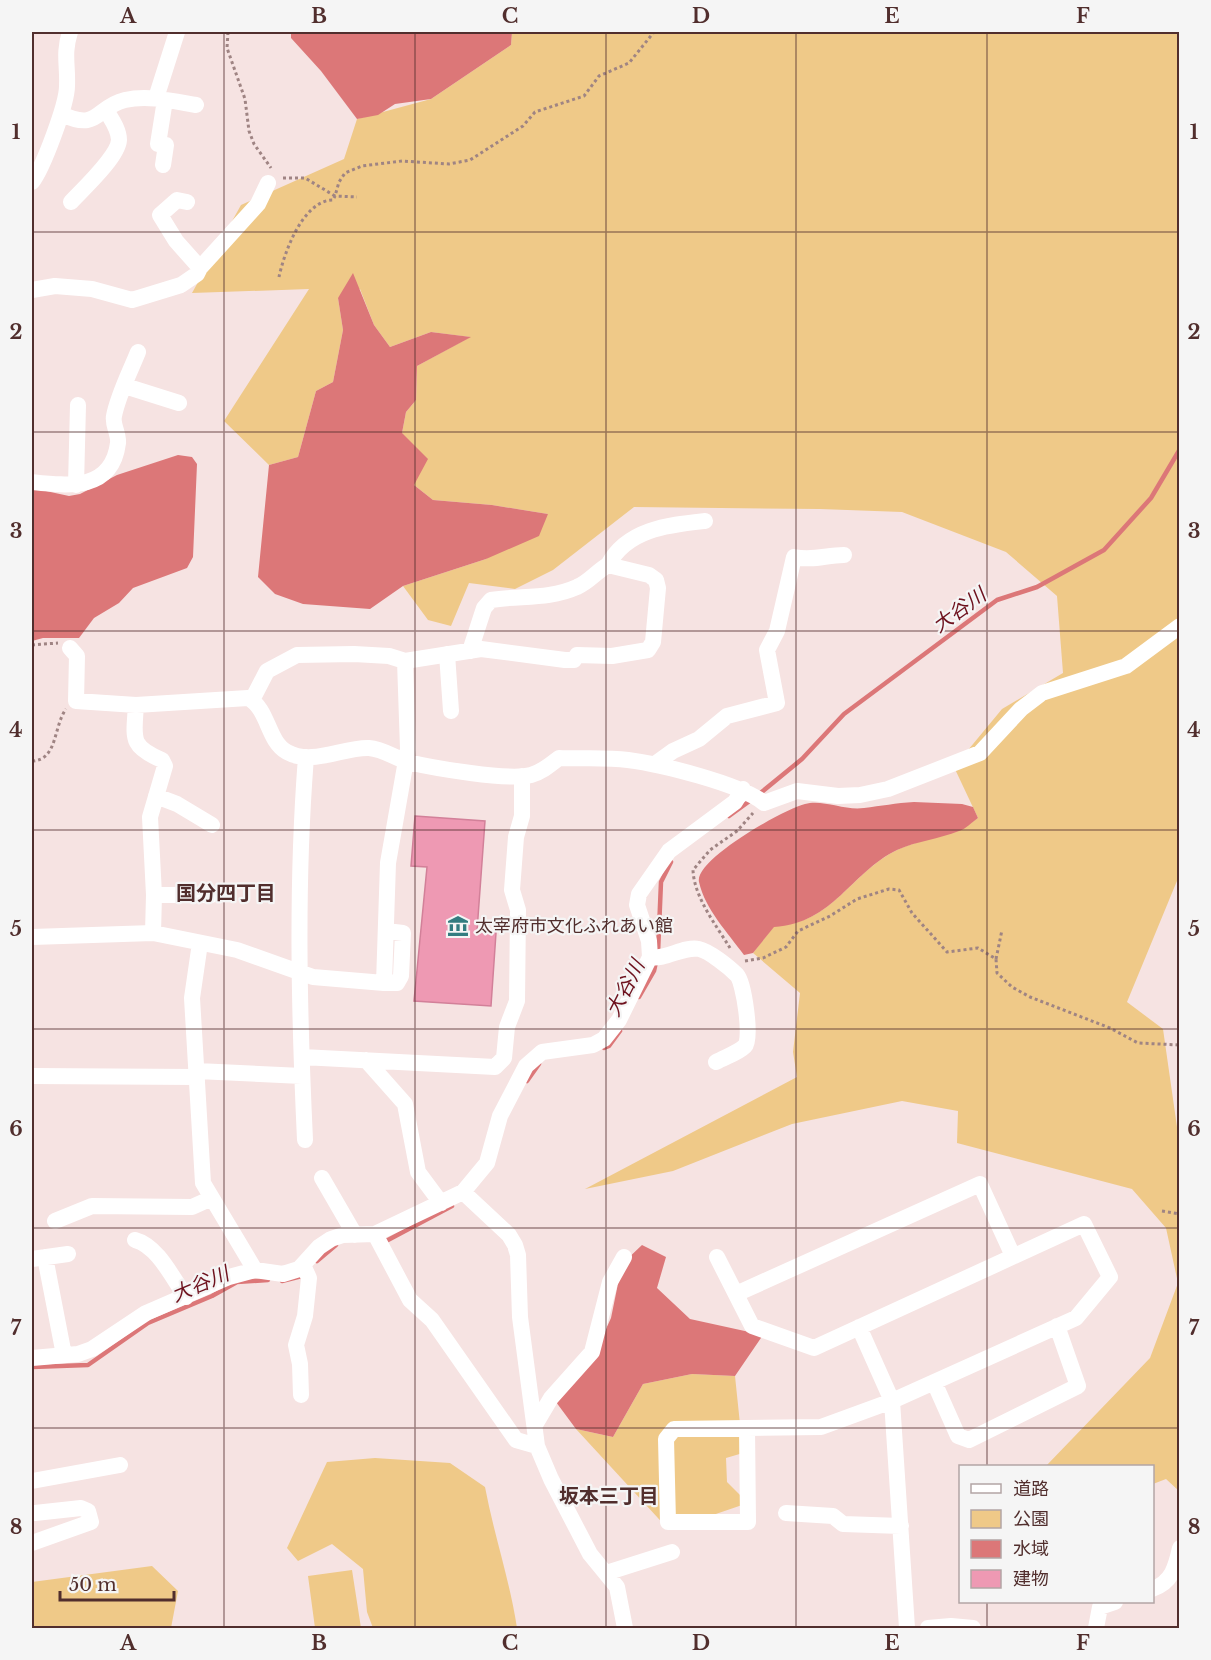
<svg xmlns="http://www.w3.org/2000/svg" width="1211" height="1660" font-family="'Libre Baskerville','Noto Sans JP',serif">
<rect width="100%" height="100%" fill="#f6e3e2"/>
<path fill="#efc988" d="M512,32H1179V876L1127,1002L1163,1029L1179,1141V1491L1166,1479L1153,1484L1152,1466H1046L1150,1358L1178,1283L1166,1228L1132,1189L957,1143L958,1111L902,1101L792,1124L673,1171L585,1189L797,1077L793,1052L800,993L753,953L774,926C833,924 850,873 897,850C925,837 951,838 978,818L954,767L1002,709L1063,673L1057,596L1006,552L902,512L820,509L634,507L553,570L515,589L469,583L451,626L428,620L403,586L486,559L548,514L492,505L433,500L414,485L402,433L406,412L416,400L417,366L470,337L431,332L390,347L374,325L360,289L338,298L343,330L333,382L316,391L298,457L269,465L224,421L309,289L192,293L241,205L344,159L357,119L431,99L511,45Z
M692,1374L735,1376L743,1453L726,1458L727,1482L748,1503L669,1530L576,1429L613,1437L643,1384Z
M375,1458L450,1463L485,1487C494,1535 510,1581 517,1628H373L367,1612L363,1569L332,1544L298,1561L287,1548L327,1462Z
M152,1566L178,1591L171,1628H32V1582Z
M352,1570L361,1628H315L308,1576Z"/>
<path fill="#dc7778" d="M291,32H512L511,45L431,99L395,104L378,115L357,119L321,71L291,38Z
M353,273L374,325L390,347L431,332L471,337L417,366L416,400L406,412L402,433L428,459L414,485L433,500L492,505L548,514L539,536L486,559L403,586L370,609L303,604L275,594L258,577L269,465L298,457L316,391L333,382L343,330L338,298Z
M178,455L192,457L197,464L193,557L187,568L133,588L119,603L94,618L79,638H43L32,641V488L69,496L80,494L117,475Z
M914,802L962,804L973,807L978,818C972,822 966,829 959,831C939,839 917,841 897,850C850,873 834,923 774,927L753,953L744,955C728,933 705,909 699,882C694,860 784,809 805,804C823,799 845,811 864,808C881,806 896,803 914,802Z
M642,1245L666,1257L657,1288L690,1319L763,1335L735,1376L692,1374L643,1384L613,1437L576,1429L556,1402L589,1366L611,1318L622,1264Z"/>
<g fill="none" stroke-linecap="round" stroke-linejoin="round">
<path stroke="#dc7778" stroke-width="4.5" d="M758,795L802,759L844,714L997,600L1037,587L1104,550L1151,498L1180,449
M729,816L751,800
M658,953L661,882L671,862
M639,997L654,971L656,962
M604,1048L609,1046L620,1031
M527,1081L539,1064
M382,1241L388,1240L452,1206
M317,1261L336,1245
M282,1281L302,1276
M32,1367L88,1365L148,1323L212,1296L237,1282L268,1280"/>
</g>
<path fill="#ee99b3" stroke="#d28099" stroke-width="1.5" d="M415,816L485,821L477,931L496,933L491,1006L414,1001L427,867L411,866Z"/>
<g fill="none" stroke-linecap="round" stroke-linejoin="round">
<path stroke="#9f8483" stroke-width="3" stroke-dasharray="3 3" stroke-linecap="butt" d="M228,32L227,48L245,99L249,131L254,144L271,168
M283,178H305L335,196L339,182L345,173L362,166L402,161L449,164L470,160L523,126L535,112L584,96L599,76L629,63L654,32
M279,277C284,253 303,200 333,200L335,196L357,197
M32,645L58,643
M32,761C58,760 53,727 66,709
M730,948C716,925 694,897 693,870L710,850L737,831L753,813
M996,959L1002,930
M745,961L763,958L786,947L798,931L830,916L857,899L889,889L899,890L912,913L947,952L978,948L996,959L997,973L1012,987L1030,997L1110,1028L1138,1043L1180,1045
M1162,1211L1180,1214"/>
<path stroke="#fff" stroke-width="16" d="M156,98L177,32
M61,114C100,132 95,107 125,100C148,95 173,101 196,105
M163,165L166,145L158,144L165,100
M32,182C43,168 67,104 67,86C68,65 63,54 70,32
M71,202C83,189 118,157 119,140C119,129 111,119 106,110
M200,268L258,204L268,183
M32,290L55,286L92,289L132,300L181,285L197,274L200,268L176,241L160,215L177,200L187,202
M125,386L179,403
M32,482C69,486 112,491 118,443C119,434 112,424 114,416C118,395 130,372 138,352
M76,485L78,405
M608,565C627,529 668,525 705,521
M70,648L77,656L76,701L136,705L248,698C269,709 267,741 287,752C312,766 343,747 369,748C383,749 395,758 408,762C433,768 509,781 531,775C542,772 550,765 559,758C582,759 606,757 628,760C660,764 741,784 764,803L797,791L838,796L860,795L888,789L980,753L1021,709L1042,693L1126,666L1180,626
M447,654L451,711
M252,700L267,671L297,655L354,654L389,656L405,661L481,649L565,660H574L577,655L612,656L648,650L653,642L658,588L656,580L649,575L608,565C597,571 589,582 577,587C548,600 521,595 491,600L484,608L470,651
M136,705C134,738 129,746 162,760L165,766L150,817L154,895L153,933
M655,764L673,751L699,739L727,716L777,703L767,650L777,631L794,557C813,561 826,555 844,555
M156,796L177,804L212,825
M154,895H211
M32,937L153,933L237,950L313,977L384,983L388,863L408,749L405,661
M200,943L192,998L203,1183L255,1270
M650,957C666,960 683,946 699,949C709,951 729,967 737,975C744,983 752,1039 745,1046C738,1053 725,1057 716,1062
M384,983H397L401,976L403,933L386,931
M302,1057L495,1067L504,1058L507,1027L517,1001L518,910L512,890L516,837L522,816V776
M366,1060L405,1104L418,1172L441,1203
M197,1071L302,1076
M32,1076L197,1077
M305,1140C299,1012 296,884 306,757
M322,1178L355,1235
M463,1192L509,1235L515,1245L518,1255L520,1317L537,1446L551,1479L590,1554L617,1587L625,1628
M55,1221L92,1206L192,1207L212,1198
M375,1234L410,1300L432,1320L516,1440L537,1446
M135,1240C158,1246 173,1279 186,1297
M45,1257L64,1355
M717,1257L752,1326L814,1348L1084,1224L1110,1277L1076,1318L892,1401L821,1427L674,1429L666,1439L668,1522H748L747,1428
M32,1259L68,1254
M736,1294L980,1184L1013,1256
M859,1327L892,1401L907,1628
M32,1358L78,1354L92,1349L146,1313L229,1277L255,1270L283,1274L299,1269L319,1247L331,1239L343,1235L375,1234L463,1192L487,1163L500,1116L526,1066L542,1052L593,1045L604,1039L619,1020L650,957L649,941L637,905L639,894L669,851L735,802L743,789
M934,1382L958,1436L969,1440L1078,1386L1057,1326
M301,1395L300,1364L296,1345L305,1316L309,1278L303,1265
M535,1425L551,1398L592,1352L610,1282L624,1257
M32,1481L120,1465
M786,1513L833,1516L843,1524L901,1526
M32,1543L91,1522L88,1511L81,1508L35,1513
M606,1573L672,1552
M1152,1589C1172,1583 1176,1566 1180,1548
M928,1628L951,1626L973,1628
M1096,1628L1100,1607L1115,1602"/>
</g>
<path fill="none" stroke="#512e2d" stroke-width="1.5" stroke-opacity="0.55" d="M224,32V1628M415,32V1628M606,32V1628M796,32V1628M987,32V1466M32,232H1180M32,432H1180M32,631H1180M32,830H1180M32,1029H1180M32,1228H1180M32,1428H1180M987,1602V1628"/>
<defs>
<symbol id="museum-bare" viewBox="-9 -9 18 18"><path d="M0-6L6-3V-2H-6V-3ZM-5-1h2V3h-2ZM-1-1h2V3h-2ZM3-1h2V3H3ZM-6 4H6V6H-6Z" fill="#337c80" stroke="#f5f5f5" stroke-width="2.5" paint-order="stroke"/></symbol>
</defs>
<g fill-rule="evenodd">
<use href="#museum-bare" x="443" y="911" width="30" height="30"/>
</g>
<g text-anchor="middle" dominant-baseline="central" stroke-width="4.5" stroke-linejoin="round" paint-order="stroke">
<g font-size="18" fill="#512e2d" stroke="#f5f5f5" text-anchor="start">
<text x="475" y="926">太宰府市文化ふれあい館</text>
</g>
<g font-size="20" font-style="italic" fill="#6e121e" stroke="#f5f5f5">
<text transform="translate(959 610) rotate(-36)">大谷川</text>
<text transform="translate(625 988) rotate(-63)">大谷川</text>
<text transform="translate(200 1284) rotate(-23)">大谷川</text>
</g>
<g font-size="20" font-weight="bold" fill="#512e2d" stroke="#f5f5f5">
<text x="226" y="893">国分四丁目</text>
<text x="609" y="1496">坂本三丁目</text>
</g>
</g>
<rect width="1211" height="1660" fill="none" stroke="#f5f5f5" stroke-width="66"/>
<rect x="959" y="1465" width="195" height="138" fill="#f5f5f5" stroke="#b3a5a5" stroke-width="1.5"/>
<rect x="971" y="1484" width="30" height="9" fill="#ffffff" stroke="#b3a5a5" stroke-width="1.5"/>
<text x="1013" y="1495" font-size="18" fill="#512e2d">道路</text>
<rect x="971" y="1510" width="30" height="18" fill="#efc988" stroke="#b3a5a5" stroke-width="1.5"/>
<text x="1013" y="1525" font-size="18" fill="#512e2d">公園</text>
<rect x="971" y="1540" width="30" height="18" fill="#dc7778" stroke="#b3a5a5" stroke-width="1.5"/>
<text x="1013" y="1555" font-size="18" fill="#512e2d">水域</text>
<rect x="971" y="1570" width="30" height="18" fill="#ee99b3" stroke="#b3a5a5" stroke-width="1.5"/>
<text x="1013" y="1585" font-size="18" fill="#512e2d">建物</text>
<path d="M60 1591v9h114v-9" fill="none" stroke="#512e2d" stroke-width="3"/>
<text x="69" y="1591" font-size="18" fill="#512e2d" stroke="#f5f5f5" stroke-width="4.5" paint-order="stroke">50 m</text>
<rect x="33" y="33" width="1145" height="1594" fill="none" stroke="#512e2d" stroke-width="2"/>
<g font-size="20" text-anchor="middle" font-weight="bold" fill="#512e2d">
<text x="128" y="23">A</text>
<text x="319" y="23">B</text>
<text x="510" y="23">C</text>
<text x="701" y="23">D</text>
<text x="892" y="23">E</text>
<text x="1083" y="23">F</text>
<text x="16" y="139">1</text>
<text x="1194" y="139">1</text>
<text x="16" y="339">2</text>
<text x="1194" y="339">2</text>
<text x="16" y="538">3</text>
<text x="1194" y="538">3</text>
<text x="16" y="737">4</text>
<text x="1194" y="737">4</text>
<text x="16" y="936">5</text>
<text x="1194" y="936">5</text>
<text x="16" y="1136">6</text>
<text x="1194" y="1136">6</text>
<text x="16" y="1335">7</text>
<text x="1194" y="1335">7</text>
<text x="16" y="1534">8</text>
<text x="1194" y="1534">8</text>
<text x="128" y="1650">A</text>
<text x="319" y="1650">B</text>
<text x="510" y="1650">C</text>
<text x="701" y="1650">D</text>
<text x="892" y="1650">E</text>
<text x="1083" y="1650">F</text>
</g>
</svg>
